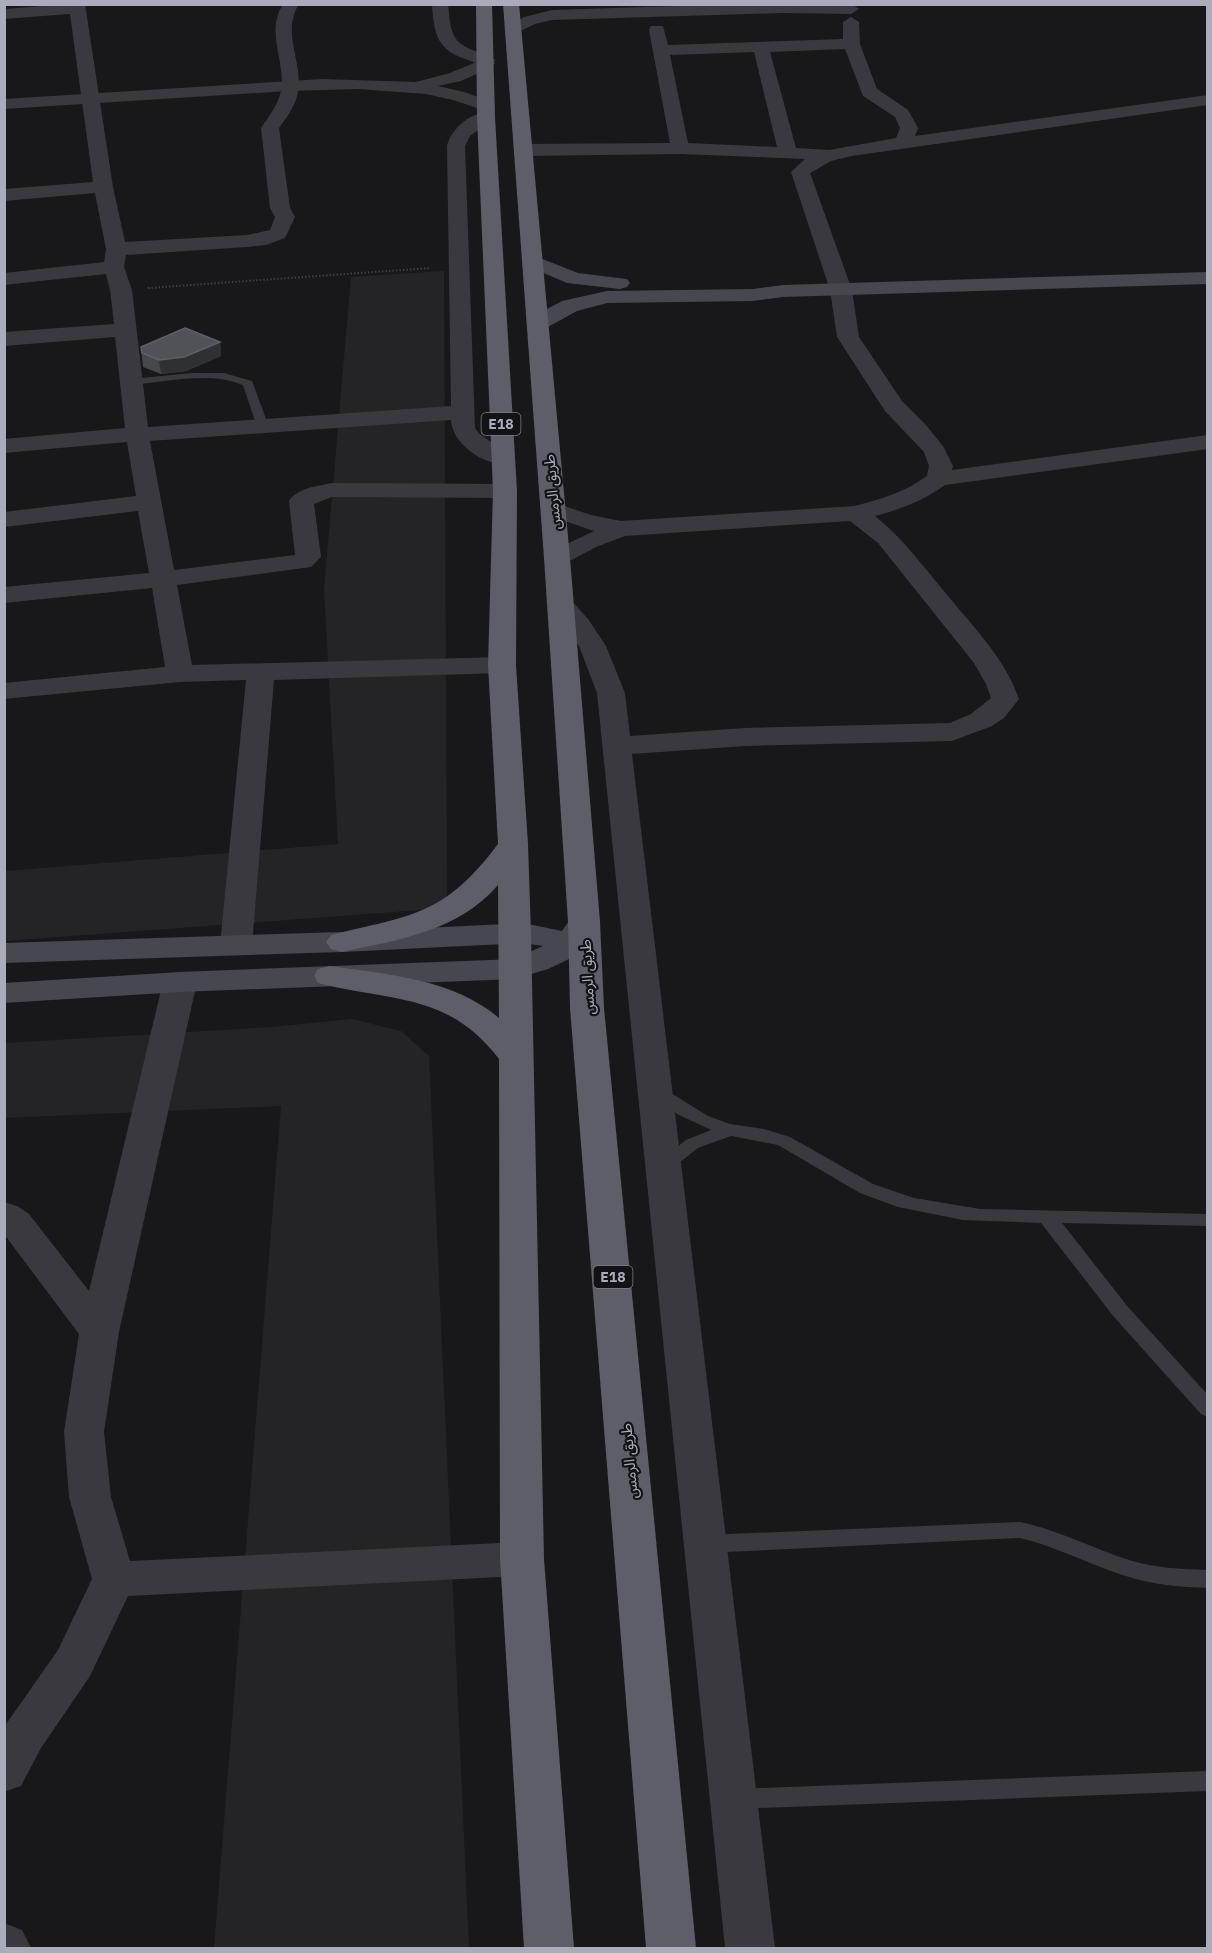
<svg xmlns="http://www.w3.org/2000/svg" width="1212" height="1953" font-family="'IBM Plex Sans','Noto Sans Arabic',sans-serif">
<rect width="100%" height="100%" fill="#18181a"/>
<path fill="#242427" d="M444,271L447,908L5,941V871L338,844L324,589L351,277Z
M352,1019L401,1031L429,1056L469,1948H214L281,1106L5,1118V1043L271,1027Z"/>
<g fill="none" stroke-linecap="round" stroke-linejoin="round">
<path stroke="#3f4046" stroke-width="2" stroke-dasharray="1.5 2" stroke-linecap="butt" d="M148,288L431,268"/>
<path fill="#39393f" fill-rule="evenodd" d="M192,373H224L252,381L269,427L267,429H259L257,427L243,385C210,371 166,382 131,385L125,382L131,379Z
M658,1085L708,1116L730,1124L764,1129L790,1137L873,1184L914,1198L980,1209L1208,1214V1226L1062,1223L1128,1307L1208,1395V1417L1201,1414L1114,1317L1041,1223L963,1220L898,1207L860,1193L778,1145L731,1136L698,1148L670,1170L664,1172L658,1170L655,1166L658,1162L686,1140L711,1130L677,1114L652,1095L649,1091L652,1087Z
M1020,1522C1058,1530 1092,1548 1129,1560C1155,1568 1181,1569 1208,1570V1588C1181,1587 1155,1585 1129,1577C1092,1566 1058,1547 1020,1538L705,1553L697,1550L694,1544L697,1538L705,1535Z
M1208,1771V1791L734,1809L726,1806L722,1799L726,1792L734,1789Z"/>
<path fill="#39393f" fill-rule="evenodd" d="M69,4H85L113,187L125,242L247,235L270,230L275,217L270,208L261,128C269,116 278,105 281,91C286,61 265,33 283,4H299C281,33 303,61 298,91C296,105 287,117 279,128L290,208L295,217L285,238L266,245L247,247L126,255L124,267L132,290L148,427L451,406L447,146C451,128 474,109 492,113L495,117L470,136L465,146L475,428C485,444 506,444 515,458L511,463C488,469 452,445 451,420L150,441L174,570L295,555L289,501C297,488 318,486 332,483L505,484L514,486L517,491L514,496L505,498L332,497L314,504L321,557L311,567L177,585L192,665L502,657L512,659L516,665L512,671L502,673L274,680L252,945L247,952L236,955L225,952L220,945L246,680L180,682L4,699V683L165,667L152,588L4,603V587L149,573L138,511L4,527V512L136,496L127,442L4,453V439L125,428L115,337L4,346V332L114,324L110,290L106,274L4,285V273L104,262L106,249L95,193L4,201V189L93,182L70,14L4,19V9Z
M432,4H448C451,31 450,43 478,52C484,54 490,55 495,60L492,64C484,66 476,63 468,60C437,50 434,35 432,4Z
M739,4H852L859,9L851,14L783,13L552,20L535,24L512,35L504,30L524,17L552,10Z
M851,17L859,22L860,44L877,89L908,110L918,128L915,136L1208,95V105L852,156L831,161L810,173L852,290L859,337L902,401L925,424L943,446L953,466L952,470L1208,435V449L945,485C923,501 901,509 875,516C904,539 925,569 949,597C975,629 1006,660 1019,699L1004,718L992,726L952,741L745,746L632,754L775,1948H725L597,693L579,646L548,605L552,599L561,597L570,599L588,619L606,646L625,693L630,736L745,728L950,723L971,714L991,698L986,684L974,663L878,543L850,521L625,536L596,547L566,563L557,566L548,563L544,558L548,553L594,531L544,514L541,509L544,504L553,502L591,515L621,521L855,506C881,499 905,492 927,476L929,466L924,452L885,411L837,337L830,290L791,172L805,159L680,154L524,156L517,154L515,150L517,146L524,144L670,143L649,30L651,26H663L668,45L843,39V22ZM845,49L863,96L895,117L900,128L896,138L829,150L796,148L770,52ZM754,52L777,147L688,143L670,55Z
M180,972L192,975L197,982L119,1332L104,1432L111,1497L130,1561L522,1542L537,1547L544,1559L537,1571L522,1576L128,1596L90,1676L41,1748L21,1786L4,1792V1727L58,1650L92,1579L69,1497L64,1432L79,1334L4,1234V1202L17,1206L29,1214L89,1291L163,982L168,975Z
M4,1923L22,1930L31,1948H4Z"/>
<path fill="#39393f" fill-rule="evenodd" d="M486,58L492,59L495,63L492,67L461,81L438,86L464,92L492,102L495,106L492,110L486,111L453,100L426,94L358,89L288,91L4,109V99L322,79L416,82L450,73Z"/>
<path fill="#47484f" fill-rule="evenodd" d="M532,255L578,273L627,279L630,283L627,287L620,289L567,283L525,265L522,261L525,257Z
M1208,272V284L783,297L753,301L607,303L577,311L546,328L538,329L530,328L527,323L530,318L562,301L607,291L753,289L783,285Z
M584,912L595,915L600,922L587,942L593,945L597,952L593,959L581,962L569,959L548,969L515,979L180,992L4,1003V983L180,972L514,959L543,946L523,943L342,952L4,963V943L342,932L523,923L562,931L573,915Z"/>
<path fill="#5d5e67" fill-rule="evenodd" d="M476,4H492L495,117L517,491L516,665L528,844L531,933L544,1559L574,1948H524L500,1559L499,1059C448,992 391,1002 318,983L314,976L318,969L330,966C386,974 454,979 499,1018L498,885C459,931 398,940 342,952L331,949L326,942L331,935C412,915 444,916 498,844L488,665L493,491L477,117Z
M503,4H519L570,558L600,922L604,1008L696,1948H646L570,1008L568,922L544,558Z"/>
</g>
<path fill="#46484c" d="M220,342L221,356L186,371L161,374L143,367L141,347Z"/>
<path fill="#2f3033" d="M220,342L221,356L186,371L161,374L159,360Z"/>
<path fill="#515258" stroke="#5f6067" stroke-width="1.5" d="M185,328L220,342L184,357L159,360L142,353L141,347Z"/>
<g text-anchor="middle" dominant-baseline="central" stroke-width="4.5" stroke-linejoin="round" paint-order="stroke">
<g fill="#131315" stroke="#7d7e88" stroke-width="1.5">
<rect x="481.5" y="413" width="39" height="22" rx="4.5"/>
<rect x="593.5" y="1266" width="39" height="22" rx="4.5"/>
</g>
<g font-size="14" font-weight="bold" fill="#aaacba">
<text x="501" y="424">E18</text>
<text x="613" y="1277">E18</text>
</g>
<g font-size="15" fill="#aaacba" stroke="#131315">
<text transform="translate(552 492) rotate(-95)">طريق الرمس</text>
<text transform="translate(587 977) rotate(-93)">طريق الرمس</text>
<text transform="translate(629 1461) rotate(-95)">طريق الرمس</text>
</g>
</g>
<rect width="1212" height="1953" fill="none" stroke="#aaacba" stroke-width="12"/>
</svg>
